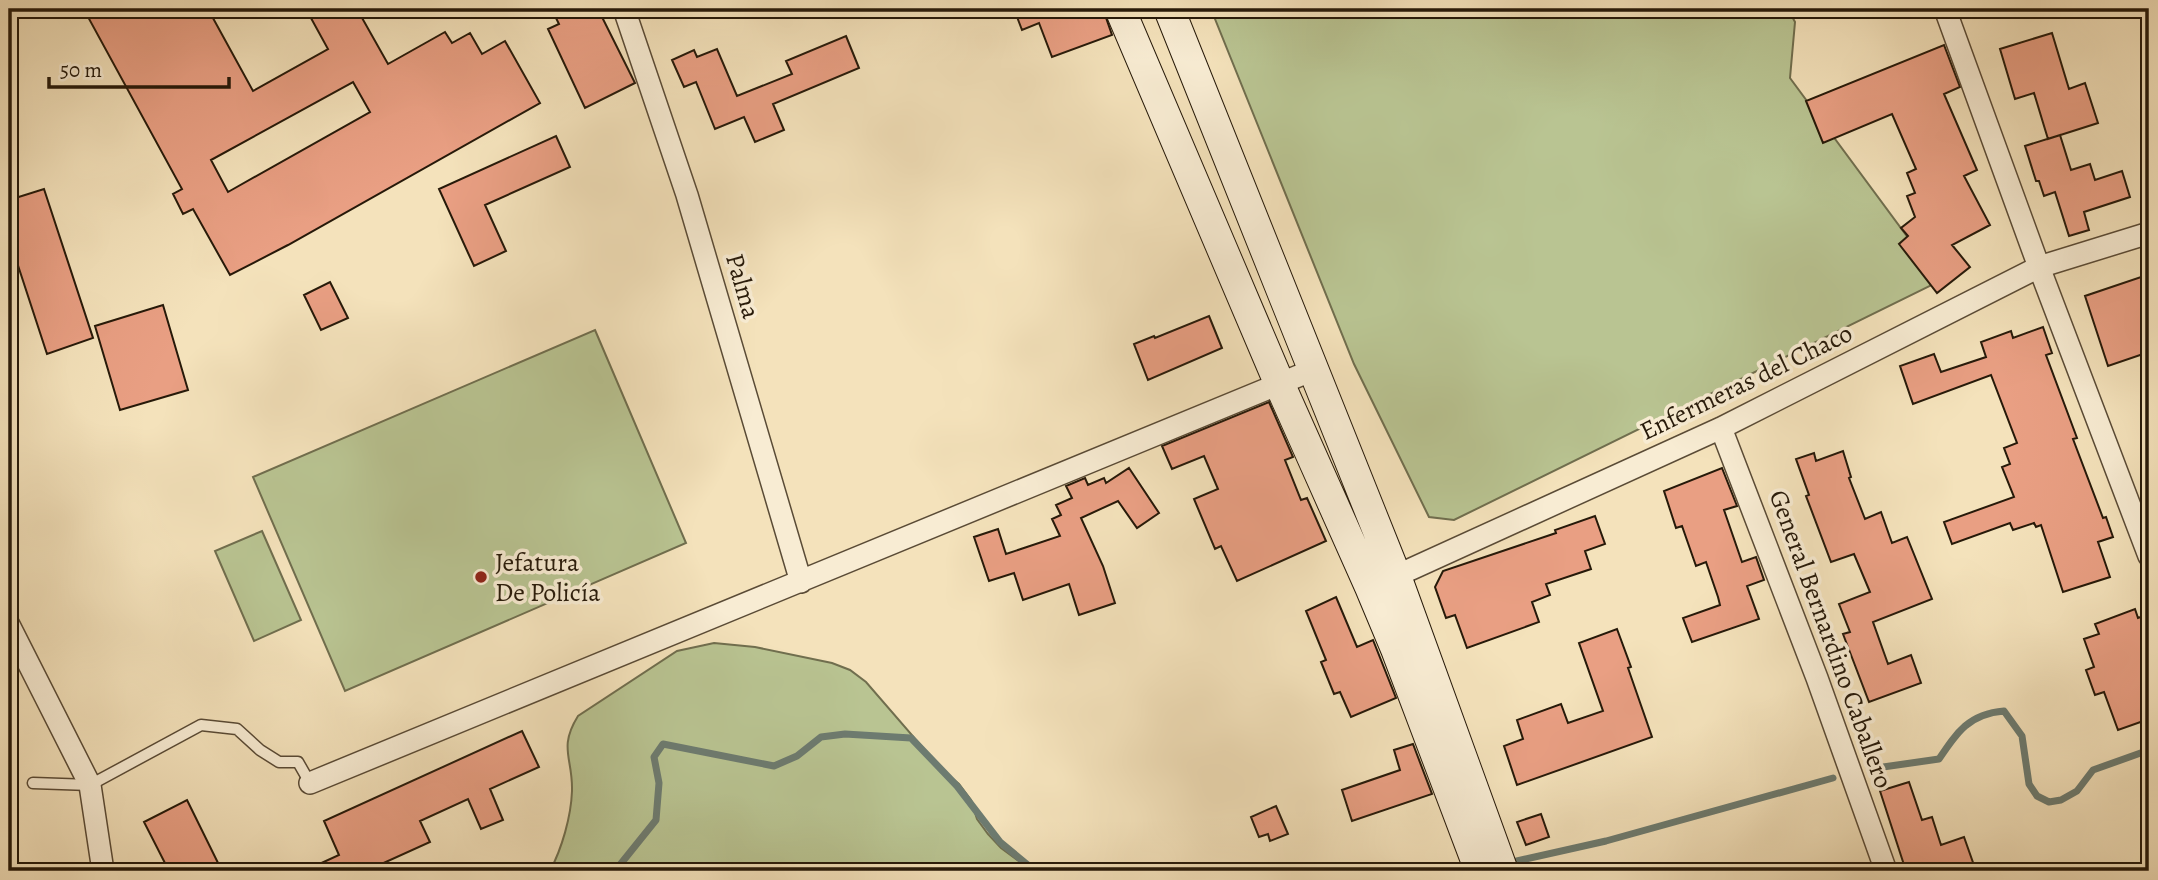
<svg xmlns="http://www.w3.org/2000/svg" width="2158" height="880" font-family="Alegreya,serif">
<rect width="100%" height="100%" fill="#f4e2bb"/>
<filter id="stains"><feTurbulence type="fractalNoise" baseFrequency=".00286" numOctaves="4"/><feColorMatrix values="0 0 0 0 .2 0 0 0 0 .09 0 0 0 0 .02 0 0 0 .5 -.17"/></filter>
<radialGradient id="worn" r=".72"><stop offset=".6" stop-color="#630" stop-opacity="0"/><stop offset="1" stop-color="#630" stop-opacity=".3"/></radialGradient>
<path fill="#b9c492" stroke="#706e4e" stroke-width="2" d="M1211,9H1788L1795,22L1790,78L1940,281L1454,520L1429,517L1354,364Z
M595,330L686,543L345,691L253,477Z
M262,531L301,620L254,641L215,551Z
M714,643L755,647L832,663L850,670L866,682L943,771L959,784L971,800L977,819L988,834L1001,848L1032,871H550C562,848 571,817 572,791C573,758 558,748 578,716L677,651Z"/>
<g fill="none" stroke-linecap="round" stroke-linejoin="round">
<path stroke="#6d7b70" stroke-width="7" d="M1876,768L1939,759C1957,732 1969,714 2004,711L2022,736L2029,784L2037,796L2049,802L2061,800L2077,791L2093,770L2149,750
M1508,863L1606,841L1833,778
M615,871L656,820L659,783L654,757L663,744L774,766L797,756L821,737L845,734L911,738L957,786L1000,842L1035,871"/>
</g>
<path fill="#e99f83" stroke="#261909" stroke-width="2" fill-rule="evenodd" d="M102,9H208L253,91L328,49L306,9H357L388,64L445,32L452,43L470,33L482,54L505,41L540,103L288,245L230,275L193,209L183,214L173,194L182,189L88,17ZM353,82L370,112L228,192L211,160Z
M565,9H598L635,83L585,108L548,29L559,24L554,14Z
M1014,9H1103L1112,35L1052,57L1039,23L1022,30Z
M2052,33L2069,89L2085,83L2098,123L2048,139L2034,93L2015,99L2000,49Z
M846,36L859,68L773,104L784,130L755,142L744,117L715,129L696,82L684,87L672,60L694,50L697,57L717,49L737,96L792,74L786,61Z
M1944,45L1960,87L1944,94L1977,170L1964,176L1990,225L1952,245L1970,267L1937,293L1899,244L1908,236L1901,228L1915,217L1907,196L1915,193L1907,173L1916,169L1892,114L1823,143L1806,101Z
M2060,135L2071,170L2090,164L2095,180L2122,171L2130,197L2084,212L2089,230L2069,236L2055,192L2044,196L2039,181H2036L2025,146Z
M556,136L570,167L485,205L506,251L474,266L439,189Z
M44,189L93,338L47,354L9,238V200Z
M2144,276L2149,293V352L2108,366L2085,296Z
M330,282L348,318L321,330L304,295Z
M163,305L188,390L120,410L95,326Z
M1209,316L1222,348L1148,380L1134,344L1154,336L1155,338Z
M2043,327L2052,353L2046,355L2077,438L2073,439L2103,518L2106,517L2113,537L2098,542L2110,577L2063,592L2041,525L2036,527L2034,523L2013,530L2010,523L1952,544L1944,522L2014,497L2002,467L2010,464L2004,448L2017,443L1991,375L1913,404L1900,366L1934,354L1941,372L1986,357L1981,342L2011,331L2013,338Z
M1269,402L1293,457L1285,460L1301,500L1307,498L1326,541L1237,581L1221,546L1215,549L1194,499L1218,489L1204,456L1172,469L1162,446Z
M1843,451L1851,477L1849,478L1865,519L1881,512L1892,543L1907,537L1932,599L1873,622L1888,664L1911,655L1921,683L1869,702L1843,634L1850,632L1839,604L1870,592L1854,554L1831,562L1806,496L1809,495L1796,459L1814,453L1816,461Z
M1129,468L1159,513L1137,528L1118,501L1081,518L1103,566L1115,603L1079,615L1069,584L1023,600L1014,573L989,581L974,537L998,529L1006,554L1060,536L1052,519L1061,515L1056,505L1072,498L1066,486L1085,478L1088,485L1104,478L1106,483Z
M1722,468L1737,506L1724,510L1742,562L1756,557L1764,580L1747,586L1759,619L1692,642L1683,618L1720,605L1718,597L1706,562L1696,566L1682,526L1676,528L1664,491Z
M1595,516L1605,544L1585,551L1591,569L1546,584L1550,595L1532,602L1539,622L1467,648L1455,615L1446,618L1435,587L1443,571L1556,533L1555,530Z
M1336,597L1357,647L1373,640L1396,698L1351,717L1340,692L1334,694L1321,662L1326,660L1306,611Z
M2135,609L2138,618L2149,614V719L2118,730L2104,692L2095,695L2086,670L2094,667L2084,639L2099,634L2095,624Z
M1617,629L1631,667L1628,668L1652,737L1517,785L1504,746L1523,739L1517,720L1561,704L1568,723L1603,711L1579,643Z
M522,731L539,767L490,789L503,820L481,829L468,799L420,821L430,842L366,871H304L339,855L324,821Z
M1413,744L1432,794L1352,821L1342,790L1400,770L1394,750Z
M1909,782L1922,820L1932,817L1941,845L1964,837L1976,871H1906L1880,791Z
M187,800L222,871H169L144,822Z
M1276,806L1288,834L1270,841L1268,834L1259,837L1251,817Z
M1541,814L1549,837L1526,845L1517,822Z"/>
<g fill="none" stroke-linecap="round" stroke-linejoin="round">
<defs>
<path id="lane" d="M33,783L90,785L201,725L237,729L260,750L279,762H298L310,783"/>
<path id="street" d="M624,9L687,195L801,582
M1945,9L2039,267L2149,556
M1721,428L1817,678L1886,871
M1385,581L1721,428L2039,267L2149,233
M9,625L90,785L103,871
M310,783L1313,370"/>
<path id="secondary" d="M1120,9L1280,385L1370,587L1396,649L1480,871
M1169,9L1396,576L1503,871"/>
</defs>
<use href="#lane" stroke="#5a4b36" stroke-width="13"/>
<use href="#street" stroke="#5a4b36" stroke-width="24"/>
<use href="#secondary" stroke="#261909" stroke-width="32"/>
<use href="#lane" stroke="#f8ecd3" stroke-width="10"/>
<use href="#street" stroke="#f8ecd3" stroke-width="21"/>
<use href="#secondary" stroke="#f8ecd3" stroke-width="30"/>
</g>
<circle fill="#8f2418" stroke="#f8ecd3" stroke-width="2.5" cx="481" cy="577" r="7"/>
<g text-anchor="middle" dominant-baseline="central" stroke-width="7" stroke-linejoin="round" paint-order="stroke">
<g font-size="26" fill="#261909" stroke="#f8ecd3">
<text transform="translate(743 286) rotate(74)">Palma</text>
<text transform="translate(1746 382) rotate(-26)">Enfermeras del Chaco</text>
<text transform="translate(1831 639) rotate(70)">General Bernardino Caballero</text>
</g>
<g font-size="26" fill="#261909" stroke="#f8ecd3" text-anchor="start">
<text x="495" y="562">Jefatura<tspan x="495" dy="30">De Policía</tspan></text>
</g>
</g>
<rect width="2158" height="880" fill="none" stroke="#f4e2bb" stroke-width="35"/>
<rect x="10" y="10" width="2137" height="859" fill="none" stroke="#261909" stroke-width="3.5"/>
<rect x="18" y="18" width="2123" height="845" fill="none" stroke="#261909" stroke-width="2"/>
<path d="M49 77v10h180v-10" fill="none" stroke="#261909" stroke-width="3.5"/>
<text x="60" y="77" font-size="21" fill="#261909" stroke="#f8ecd3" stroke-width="5" paint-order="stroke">50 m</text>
<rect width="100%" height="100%" filter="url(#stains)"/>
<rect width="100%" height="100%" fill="url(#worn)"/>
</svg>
